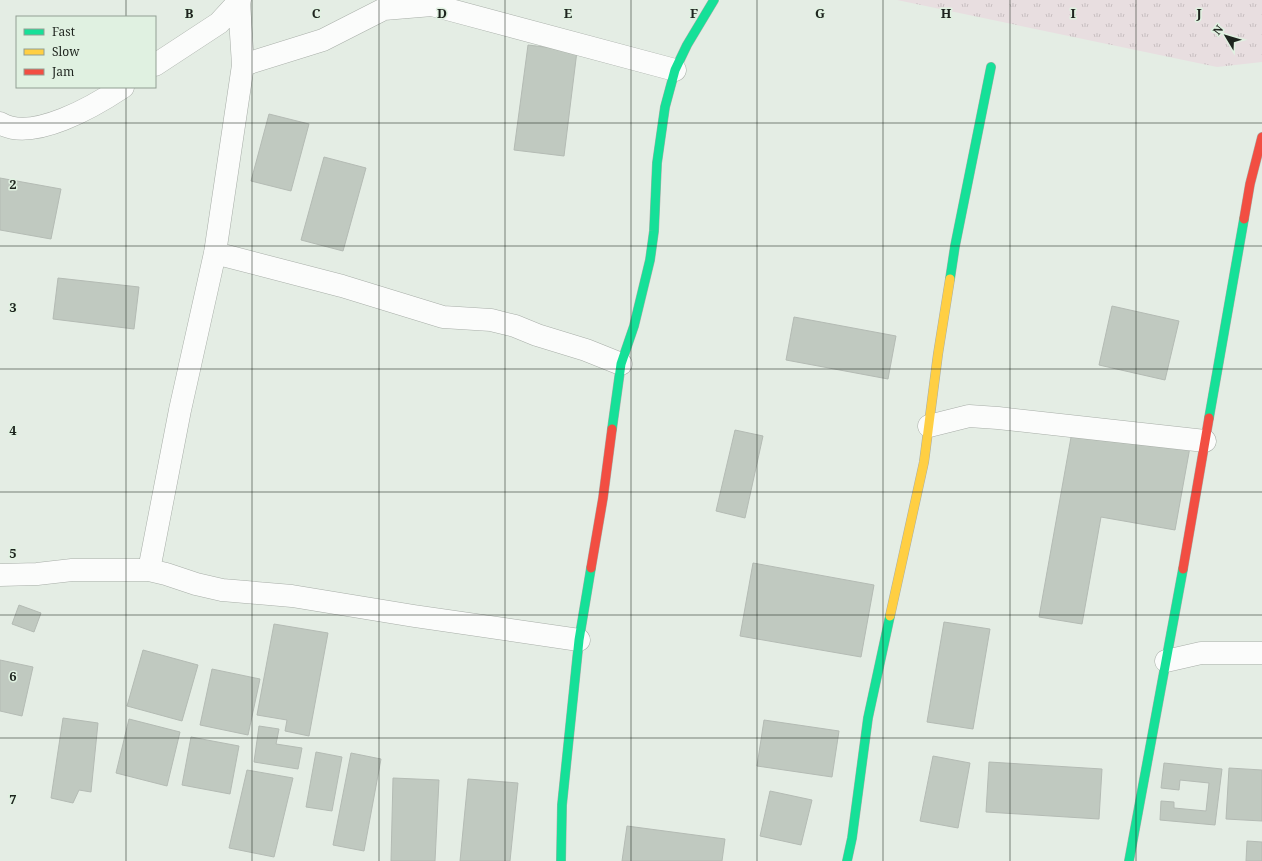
<svg xmlns="http://www.w3.org/2000/svg" width="1262" height="861" font-family="'Noto Serif',serif">
<defs>
<pattern id="grass-tufts" width="24" height="20" patternUnits="userSpaceOnUse"><rect width="24" height="20" fill="#e8dee0"/><path d="M3 7l-1-3M5 7V3M7 7l1-3M15 17l-1-3M17 17v-4M19 17l1-3" fill="none" stroke="#c7bec0"/></pattern>
</defs>
<rect width="100%" height="100%" fill="#e4ede4"/>
<path fill="url(#grass-tufts)" d="M897,0H1262V62L1217,67Z"/>
<path fill="#c0c9c0" stroke="#b4bbb4" d="M528,45L577,51L564,156L514,150Z
M269,114L309,124L291,191L251,181Z
M324,157L366,168L343,251L301,240Z
M0,178L61,189L51,239L0,230Z
M58,278L139,287L134,329L53,319Z
M1112,306L1179,321L1165,380L1099,365Z
M794,317L896,336L888,379L786,360Z
M1073,426L1190,447L1175,530L1101,517L1082,624L1039,617Z
M735,430L763,436L745,518L716,511Z
M753,563L874,585L861,657L740,636Z
M19,605L41,613L34,632L12,624Z
M944,622L990,629L973,729L927,722Z
M274,624L328,633L309,736L285,731L287,720L257,715Z
M143,650L198,665L182,721L127,706Z
M0,660L33,667L22,716L0,711Z
M212,669L260,679L248,735L200,725Z
M63,718L98,723L91,792L79,790L73,803L51,798Z
M129,719L180,732L167,786L116,773Z
M764,720L839,731L832,777L757,766Z
M259,726L279,729L276,744L302,748L298,769L254,762Z
M191,737L239,746L230,794L182,785Z
M316,752L342,757L332,811L306,807Z
M351,753L381,759L364,851L333,845Z
M933,756L970,763L958,828L920,821Z
M989,762L1102,769L1099,819L986,812Z
M1164,763L1222,769L1215,825L1160,820L1161,801L1174,802V808L1206,811L1209,783L1180,780L1179,790L1161,788Z
M1229,768L1262,770V821L1226,819Z
M247,770L293,778L274,857L229,848Z
M393,778L439,780L435,861H391Z
M468,779L518,783L510,861H460Z
M770,791L812,800L801,845L760,836Z
M627,826L725,839L722,861H622Z
M1247,841L1262,842V861H1246Z"/>
<g fill="none" stroke-linecap="round" stroke-linejoin="round">
<defs>
<path id="street" d="M155,65L219,23L240,0
M243,65L323,40L384,9L432,5L675,70
M0,123C32,143 96,105 123,87
M215,253L342,286L443,317L491,320L515,326L537,335L586,350L621,364
M929,426L969,416L998,418L1205,441
M149,570L180,410L215,253L243,65L239,2
M0,575L37,574L72,570H149L166,574L196,584L222,590L292,596L414,616L579,640
M1166,661L1201,653H1262"/>
<path id="fast" d="M950,279L955,246L991,67
M1209,418L1244,219
M612,429L621,364L634,326L650,260L654,231L657,163L665,107L675,70L687,45L714,0
M561,861L562,805L579,640L591,568
M847,861L852,838L868,718L890,616
M1129,861L1183,569"/>
<path id="slow" d="M890,616L924,462L938,354L950,279"/>
<path id="jam" d="M1244,219L1250,184L1262,137
M591,568L603,498L612,429
M1183,569L1209,418"/>
</defs>
<use href="#street" stroke="#a8aea8" stroke-width="23"/>
<use href="#fast" stroke="#a8aea8" stroke-width="10"/>
<use href="#slow" stroke="#a8aea8" stroke-width="10"/>
<use href="#jam" stroke="#a8aea8" stroke-width="10"/>
<use href="#street" stroke="#fbfcfb" stroke-width="22"/>
<use href="#fast" stroke="#16e098" stroke-width="9"/>
<use href="#slow" stroke="#ffcf43" stroke-width="9"/>
<use href="#jam" stroke="#f24e42" stroke-width="9"/>
</g>
<path fill="none" stroke="#1e241e" stroke-width="1" stroke-opacity="0.55" d="M126,0V17M252,0V861M379,0V861M505,0V861M631,0V861M757,0V861M883,0V861M1010,0V861M1136,0V861M126,87V861M0,123H1262M0,246H1262M0,369H1262M0,492H1262M0,615H1262M0,738H1262"/>
<g font-size="13" text-anchor="middle" font-weight="bold" fill="#1e241e" stroke="#e0f1e1" stroke-width="3" stroke-linejoin="round" paint-order="stroke">
<text x="189" y="18">B</text>
<text x="316" y="18">C</text>
<text x="442" y="18">D</text>
<text x="568" y="18">E</text>
<text x="694" y="18">F</text>
<text x="820" y="18">G</text>
<text x="946" y="18">H</text>
<text x="1073" y="18">I</text>
<text x="1199" y="18">J</text>
<text x="13" y="189">2</text>
<text x="13" y="312">3</text>
<text x="13" y="435">4</text>
<text x="13" y="558">5</text>
<text x="13" y="681">6</text>
<text x="13" y="804">7</text>
</g>
<rect x="16" y="16" width="140" height="72" fill="#e0f1e1" stroke="#929f93"/>
<rect x="24" y="29" width="20" height="6" fill="#16e098" stroke="#929f93"/>
<text x="52" y="36" font-size="12" fill="#1e241e">Fast</text>
<rect x="24" y="49" width="20" height="6" fill="#ffcf43" stroke="#929f93"/>
<text x="52" y="56" font-size="12" fill="#1e241e">Slow</text>
<rect x="24" y="69" width="20" height="6" fill="#f24e42" stroke="#929f93"/>
<text x="52" y="76" font-size="12" fill="#1e241e">Jam</text>
<g transform="translate(1226 36) rotate(308)" stroke="#e0f1e1" stroke-width="3" paint-order="stroke">
<path d="M0-3L7 15L0 10L-7 15Z" fill="#1e241e"/>
<text y="-6" font-size="11" font-weight="bold" text-anchor="middle" fill="#1e241e">N</text>
</g>
</svg>
